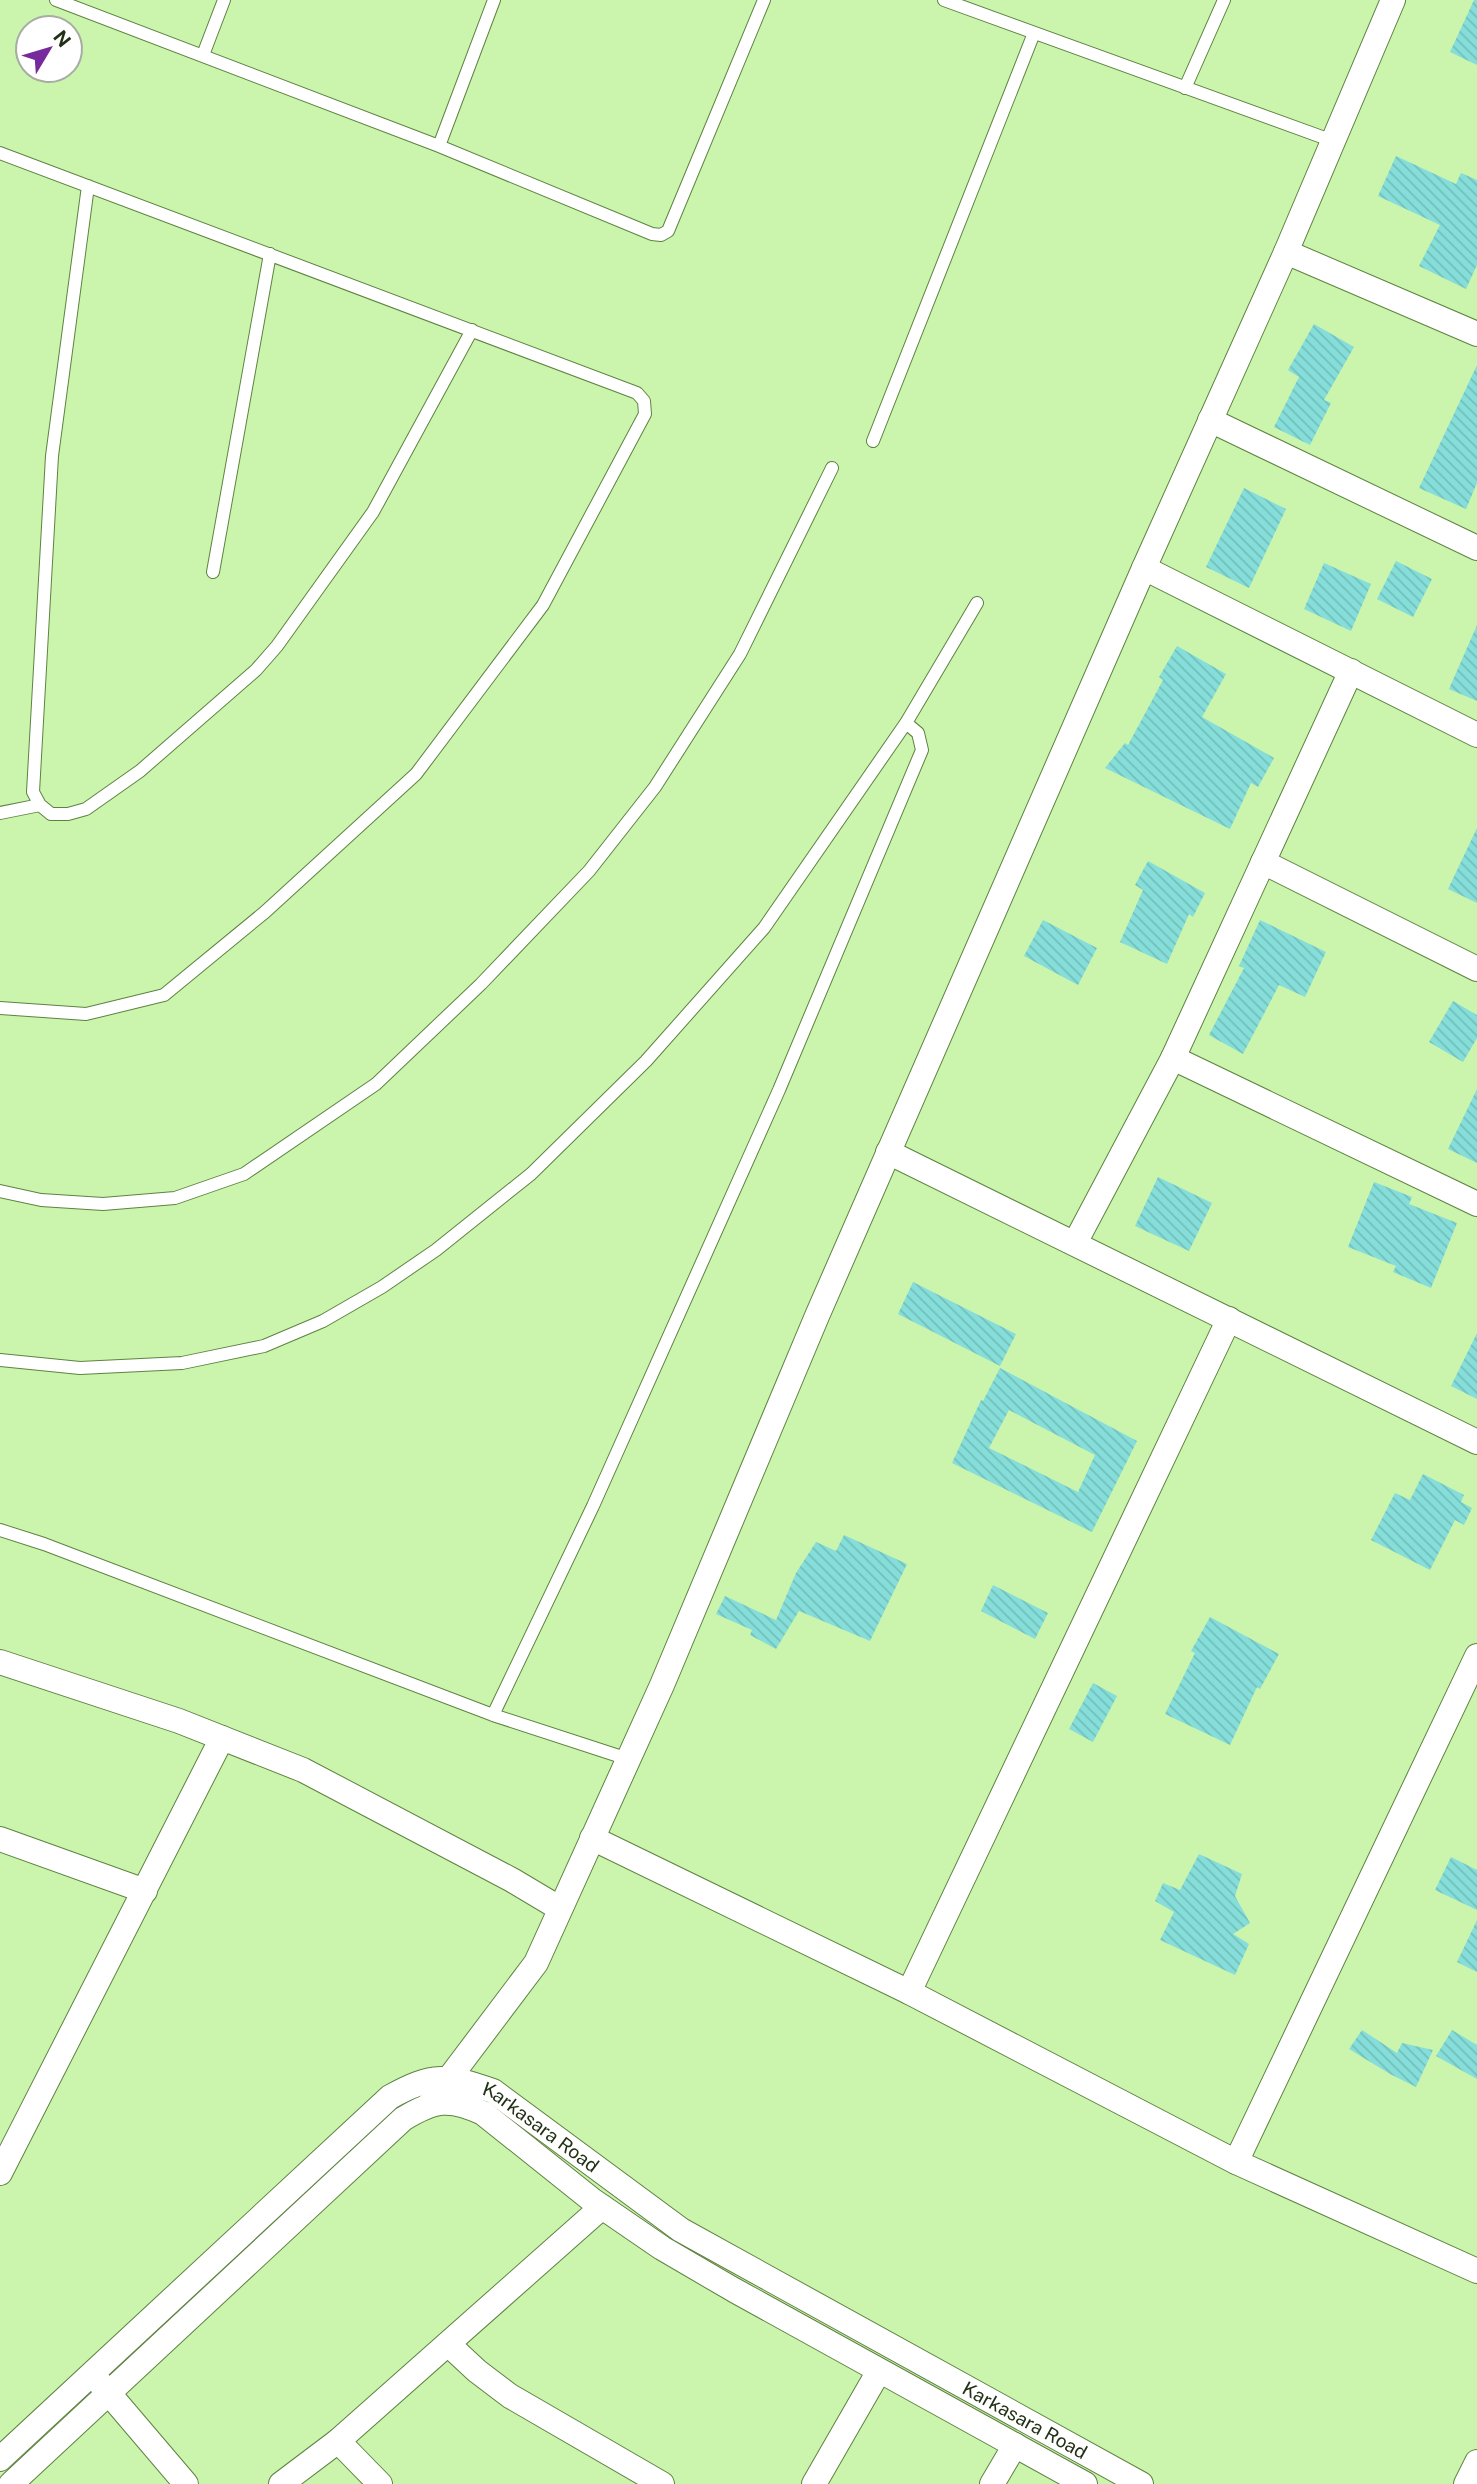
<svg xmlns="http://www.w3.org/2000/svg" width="1477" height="2484" font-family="'Public Sans',sans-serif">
<defs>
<pattern id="building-back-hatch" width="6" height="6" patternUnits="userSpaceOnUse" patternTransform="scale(1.75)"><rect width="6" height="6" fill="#85deda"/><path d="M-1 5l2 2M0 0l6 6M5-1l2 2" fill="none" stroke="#73bfba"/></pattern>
</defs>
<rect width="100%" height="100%" fill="#cbf4ad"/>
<path fill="url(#building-back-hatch)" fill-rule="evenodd" d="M1474,0H1477V65L1450,52Z
M1396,156L1456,184L1461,173L1477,180V265L1466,289L1419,266L1440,225L1378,196Z
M1314,324L1354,347L1324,400L1331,403L1310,445L1274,427L1299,377L1288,370Z
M1477,365V483L1466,509L1419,488Z
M1244,488L1286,509L1249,588L1206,567Z
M1396,561L1432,579L1413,617L1377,599Z
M1324,563L1371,584L1351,631L1304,609Z
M1477,625V701L1449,689Z
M1177,646L1226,674L1202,717L1274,758L1258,787L1251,783L1230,829L1105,768L1125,743L1128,745L1163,680L1159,677Z
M1477,828V903L1448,889Z
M1148,861L1205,893L1193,917L1189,914L1167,964L1120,942L1143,890L1135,885Z
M1043,920L1097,948L1078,985L1024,956Z
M1260,920L1326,952L1305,997L1279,985L1243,1054L1209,1035L1244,968L1239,966Z
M1453,1001L1477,1015V1038L1463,1062L1429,1042Z
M1477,1089V1163L1448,1149Z
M1158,1177L1212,1203L1189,1251L1135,1226Z
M1374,1182L1412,1197L1409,1204L1457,1223L1431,1288L1393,1272L1396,1266L1348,1247Z
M913,1282L1016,1334L1000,1366L898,1314Z
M1477,1333V1399L1451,1386Z
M1000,1368L1137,1441L1092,1532L952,1463L981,1400L983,1401ZM1009,1410L1095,1455L1078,1492L989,1448Z
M1423,1474L1464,1495L1461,1502L1472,1508L1464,1525L1455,1520L1430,1570L1371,1540L1395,1493L1410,1500Z
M844,1535L907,1564L870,1641L799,1611L776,1649L750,1635L752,1630L716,1614L725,1596L776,1620L796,1573L816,1542L836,1551Z
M993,1585L1048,1613L1035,1639L981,1611Z
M1210,1617L1279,1654L1260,1689L1257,1687L1230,1745L1165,1714L1195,1653L1191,1651Z
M1093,1683L1117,1696L1093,1742L1069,1729Z
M1199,1854L1242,1874L1235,1896L1250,1923L1233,1934L1249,1944L1235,1975L1160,1940L1174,1912L1155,1901L1163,1883L1180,1890Z
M1451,1857L1477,1870V1910L1435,1890Z
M1477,1920V1972L1457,1962Z
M1362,2030L1397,2053L1402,2043L1433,2050L1416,2087L1390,2074L1349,2049Z
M1452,2030L1477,2045V2079L1436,2056Z"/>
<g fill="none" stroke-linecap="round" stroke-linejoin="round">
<defs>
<path id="service" d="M56,0L439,146L652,234L661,235L668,231L764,0
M944,0L1333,141
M203,55L224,0
M1185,88L1224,0
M439,146L494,0
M0,153L637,393L644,401L645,414L543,605L416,774L265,912L164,995L86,1014L0,1008
M88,186L52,456L33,792L40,805L51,814H68L86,809L140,771L256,670L277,646L373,512L472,330
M873,441L1034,33
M213,572L270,254
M0,813L40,805
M0,1191L41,1200L103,1204L175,1198L244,1174L376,1084L481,984L589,871L655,787L740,654L832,468
M0,1360L80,1368L182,1363L264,1346L323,1321L382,1287L436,1250L531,1174L646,1061L764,928L906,723L977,603
M0,1530L44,1544L493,1715L628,1759
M493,1715L593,1506L779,1090L922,750L918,733L906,723"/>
<g id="minor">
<path d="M1286,252L1477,334"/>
<path d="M1210,420L1477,548"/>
<path d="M1144,568L1477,735"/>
<path d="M1263,862L1477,969"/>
<path d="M1173,1058L1477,1204"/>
<path d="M888,1152L1477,1442"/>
<path d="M1075,1243L1173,1058L1351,671"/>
<path d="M0,1662L179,1721L303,1770L512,1880L559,1908"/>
<path d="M592,1838L909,1992L1236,2162L1477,2271"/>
<path d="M0,1839L145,1891"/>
<path d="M909,1992L1229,1319"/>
<path d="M429,2105L536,1963L662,1685L817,1316L1144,568L1286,252L1393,0"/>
<path d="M1236,2162L1477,1656"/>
<path d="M0,2173L222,1738"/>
<path d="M448,2344L477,2371L510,2396L662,2484"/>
<path d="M100,2383L186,2484"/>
<path d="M338,2441L380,2484"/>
<path id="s1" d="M0,2459L390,2097C433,2073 447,2075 493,2091L681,2230L1141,2484"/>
<path d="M11,2484L403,2119C434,2100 449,2097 483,2113L592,2200L662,2248L734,2290L1085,2484"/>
<path d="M281,2484L338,2441L602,2207"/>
<path d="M814,2484L879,2371"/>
<path d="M992,2484L1015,2445"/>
<path d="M1466,2484L1477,2462"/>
</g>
</defs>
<use href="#service" stroke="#5e8341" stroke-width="14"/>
<use href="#minor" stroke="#5e8341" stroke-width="26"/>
<use href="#service" stroke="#fff" stroke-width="12"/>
<use href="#minor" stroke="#fff" stroke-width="24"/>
</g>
<g text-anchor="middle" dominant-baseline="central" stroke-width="5" stroke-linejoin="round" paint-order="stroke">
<g font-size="19" fill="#223116" stroke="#fff">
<text stroke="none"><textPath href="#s1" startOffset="700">Karkasara Road</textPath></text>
<text stroke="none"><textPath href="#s1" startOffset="1267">Karkasara Road</textPath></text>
</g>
</g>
<g transform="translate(49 49) rotate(52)"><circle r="33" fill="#ffffff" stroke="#a7ada2" stroke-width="2"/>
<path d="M0-5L12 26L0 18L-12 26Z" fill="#772a9b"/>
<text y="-10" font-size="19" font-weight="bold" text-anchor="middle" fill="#223116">N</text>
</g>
</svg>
